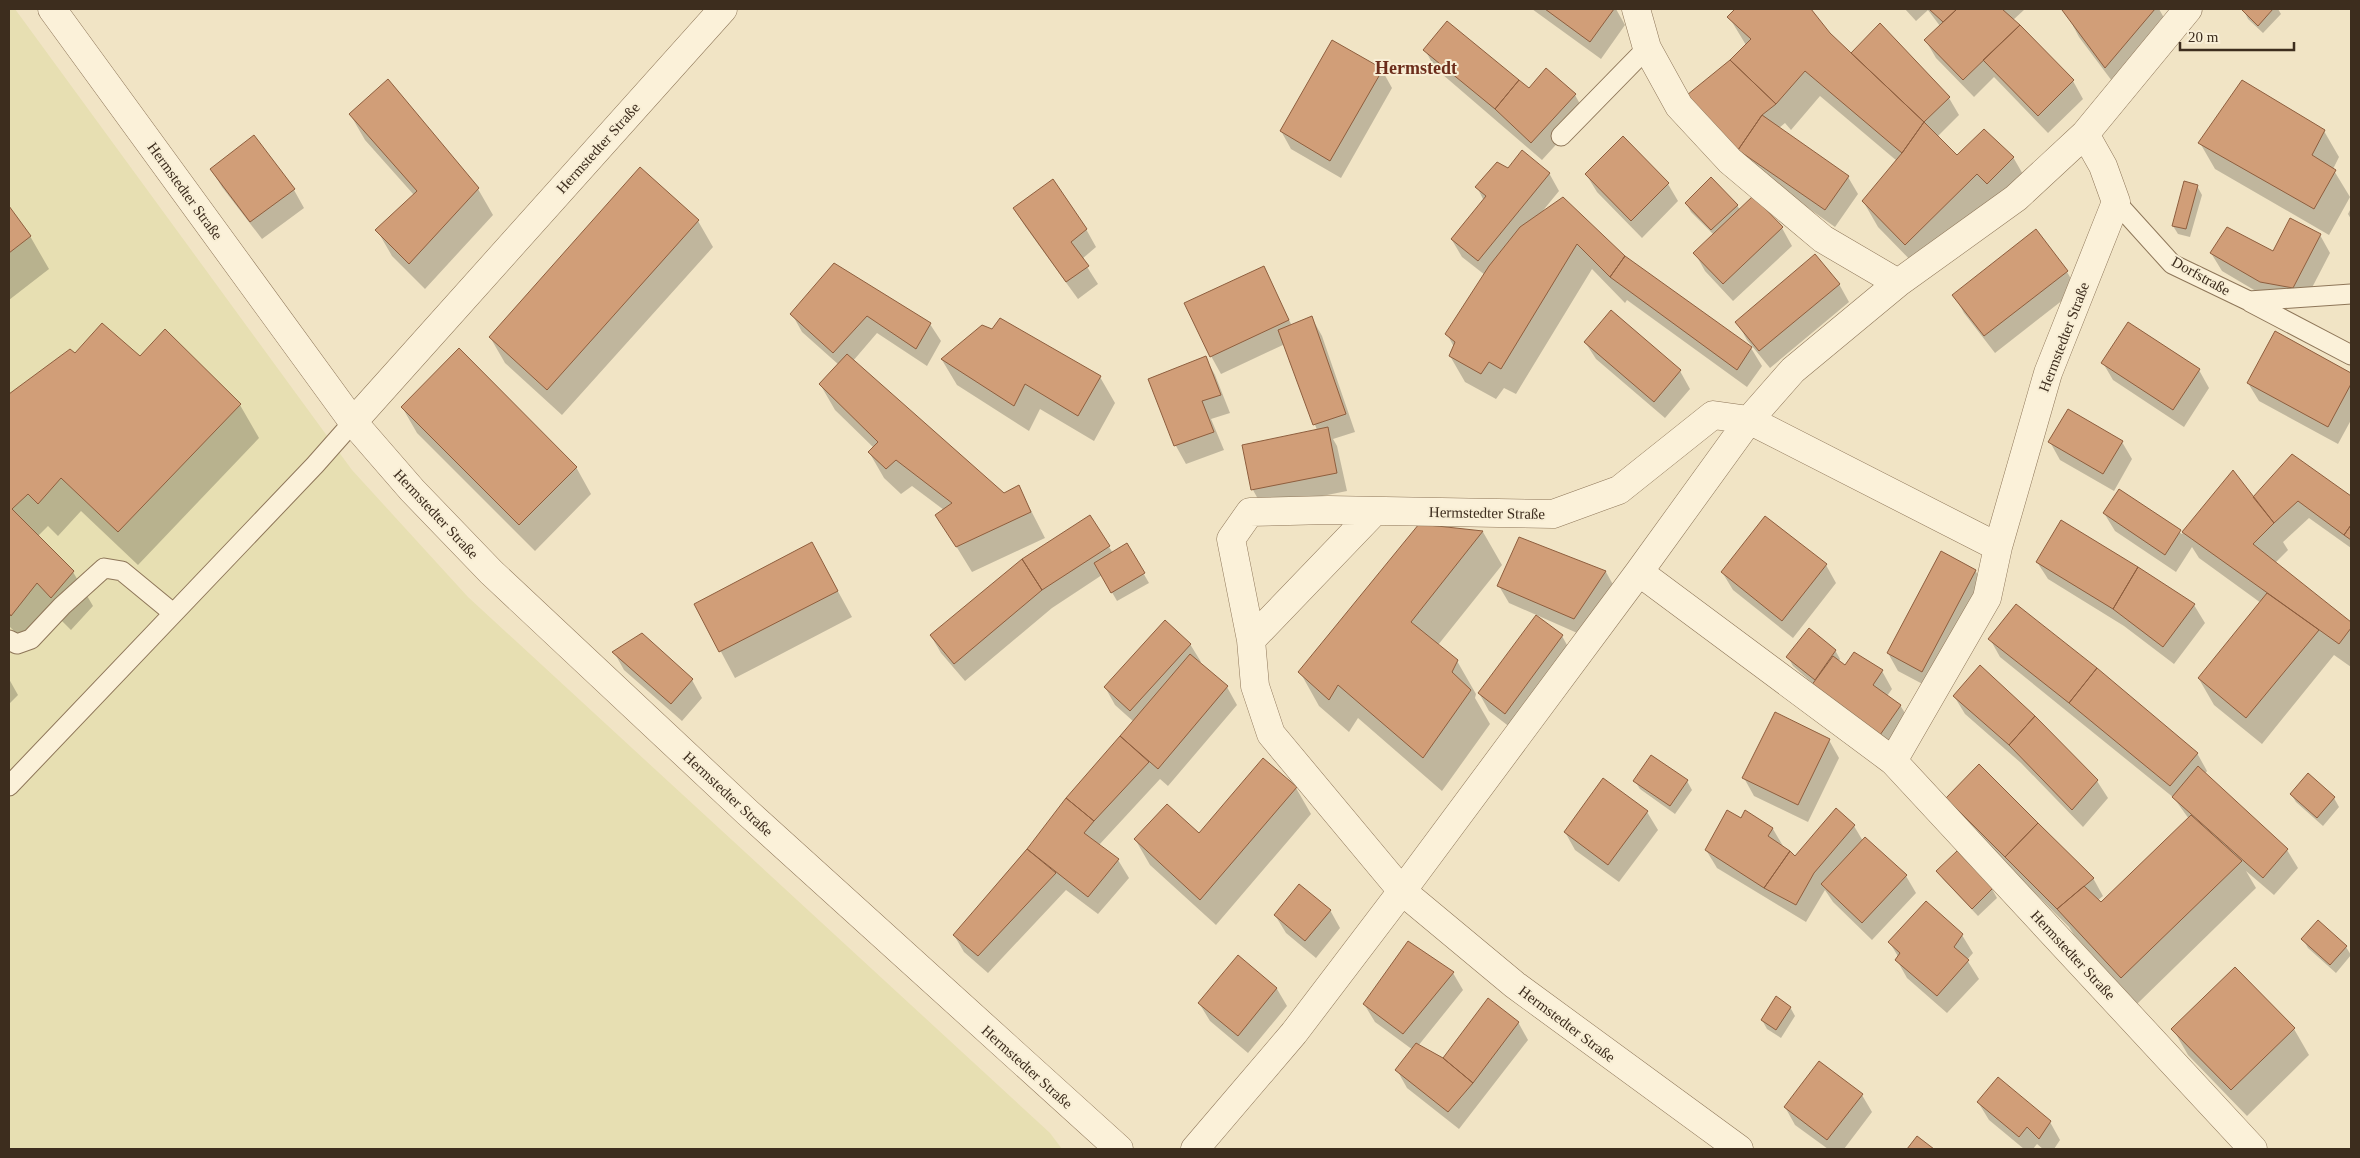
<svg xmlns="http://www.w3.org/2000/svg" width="2360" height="1158" font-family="Georgia,serif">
<rect width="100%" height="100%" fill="#f1e4c5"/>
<path fill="#e7dfb2" d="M9,9H15L352,470L468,597L1050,1133L1062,1149H9Z"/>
<path fill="#0003" d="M1532,9H1616L1625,25L1601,59Z
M1736,9H1809L1829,33L1856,60L1949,98L1959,115L1937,137L1957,157H2013L2028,183L1920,270L1878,227L1863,201L1897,161L1820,96L1791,130L1785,123L1779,128L1848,177L1858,194L1835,227L1750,167L1699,113L1731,61L1746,45L1729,17Z
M1905,9H2025L2012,21L2073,81L2083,99L2048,133L1994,77L1974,97L1936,58L1926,41L1940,26L1928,10L1916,21Z
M2064,9H2159L2172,32L2121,93L2079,37Z
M2245,9H2278L2281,14L2263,33L2248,19L2244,11Z
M1425,50L1529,90L1546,70L1575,95L1585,113L1542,160L1435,68Z
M1382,70L1392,88L1341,178L1291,149L1281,131Z
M350,114L478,189L493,215L425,289L392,256L377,230L414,195L365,140Z
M2324,131L2339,157L2333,169L2350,197L2329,235L2215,169L2200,143Z
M211,169L294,190L304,208L262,239L222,187Z
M1509,170L1549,173L1559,191L1541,213L1624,257L1751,348L1762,366L1747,387L1627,300L1625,303L1592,269L1516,394L1504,388L1496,399L1465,382L1450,356L1454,347L1447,334L1485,275L1462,257L1452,240L1484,201L1477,187Z
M1586,174L1668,184L1678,201L1642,238L1597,192Z
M2197,186L2202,195L2190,237L2178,234L2173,226Z
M1686,203L1737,205L1740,210L1782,228L1792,246L1733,301L1705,271L1695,253L1714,235L1691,212Z
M9,208L30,236L49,269L9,300Z
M2351,208V219L2348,214Z
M1014,209L1086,229L1096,247L1082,259L1098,284L1078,299L1025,226Z
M698,221L713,247L562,415L505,363L490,337Z
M2320,235L2330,253L2303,305L2271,300L2222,271L2211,253H2273Z
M835,265L930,324L941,341L927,366L877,333L853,361L1004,495L1019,487L1045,538L972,572L937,515L944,510L912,486L901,494L884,478L869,452L874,448L835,410L820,384L839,365L802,332L792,314Z
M1264,268L1292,326L1312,318L1322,336L1355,432L1333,439L1337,446L1347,491L1263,508L1253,490L1243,446L1317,430L1285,344L1221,374L1211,356Z
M2067,272L2077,289L1995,353L1964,313L1954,295Z
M1839,284L1849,302L1770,368L1747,340L1737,322Z
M1000,319L1100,377L1115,403L1094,441L1040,409L1029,431L957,385L942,360L993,330Z
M2275,333L2351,374V420L2338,444L2259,401L2248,383Z
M1585,342L1680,371L1690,389L1665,418L1596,359Z
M70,351L76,355L140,357L240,405L259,438L138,565L81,511L58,536L48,526L38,536L73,572L93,606L71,630L57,616L31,648L9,626V396Z
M1205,357L1215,375L1230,413L1211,419L1224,450L1186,464L1176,446L1149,379Z
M2103,363L2199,370L2209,388L2184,427L2113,380Z
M402,407L576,467L591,494L535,551L417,433Z
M2050,442H2122L2132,459L2114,491L2060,460Z
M2292,456L2351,496V548L2309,518L2283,542L2288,550L2275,563L2351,624V667L2334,655L2262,744L2214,705L2199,679L2261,603L2199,558L2192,547L2176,572L2115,531L2104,513L2119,491L2182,534L2233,472L2253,498Z
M1765,517L1826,565L1836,583L1793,638L1733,590L1722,572Z
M2062,522L2194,605L2205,623L2174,664L2124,626L2048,579L2037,562Z
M1419,525L1483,532L1502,565L1438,645L1457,661L1476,694L1475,698L1490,724L1442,791L1358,718L1349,732L1319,706L1300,672Z
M1519,539L1606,572L1616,590L1584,636L1509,603L1499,586Z
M812,544L852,617L735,678L696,605Z
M1127,545L1149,583L1117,601L1102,575L1052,608L965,681L941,653L931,636L1109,547L1113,553Z
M1975,570L1985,588L1932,689L1898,671L1888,653Z
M1536,617L1562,636L1572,654L1515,731L1489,711L1479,693Z
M1990,639L2197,753L2207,771L2205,774L2287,850L2298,868L2274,895L2246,871L2256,888L2137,1004L2074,935L2069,927L1958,816L1947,798L2093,878L2103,896L2097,901L2101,904L2189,819L2174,798L2000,657Z
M1190,644L1201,662L1199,663L1227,687L1237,705L1168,786L1160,779L1099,845L1118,860L1129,878L1098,914L1066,890L988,973L964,952L954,935L1134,722L1115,705L1105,687Z
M1835,650L1840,659L1838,662L1846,667L1882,671L1892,689L1887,696L1900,705L1911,723L1891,752L1793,666L1788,657Z
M614,652L692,680L702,698L682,721L624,670Z
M9,679L18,695L9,704Z
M1954,696L2097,781L2108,798L2083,827L2021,763L1965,714Z
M1829,740L1839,758L1808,822L1754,796L1744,778Z
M2308,775L2334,798L2339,807L2323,826L2296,802L2291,794Z
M1603,780L1647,812L1658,830L1619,882L1575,850L1565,832Z
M1635,781H1687L1692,790L1675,814L1640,789Z
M1296,788L1311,814L1216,925L1150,865L1135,839L1199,835Z
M1836,810L1854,826L1863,841L1906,876L1916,893L1872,940L1833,902L1825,890L1806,922L1717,868L1706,850L1741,820L1773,829L1783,846L1795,858Z
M1957,852L1992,889L1997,898L1978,916L1943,879L1938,871Z
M1926,902L1962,935L1973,953L1967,960L1979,979L1947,1013L1907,978L1897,960L1899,958L1890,943Z
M1330,910L1340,928L1316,958L1286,933L1275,915Z
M2303,939L2346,947L2351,955L2336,973L2308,948Z
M1238,957L1277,989L1287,1006L1248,1053L1210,1021L1199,1003Z
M1453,973L1463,990L1418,1046L1444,1059L1518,1022L1528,1040L1459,1129L1407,1088L1397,1070L1413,1050L1375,1022L1364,1004Z
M1790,1007L1795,1016L1781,1038L1767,1029L1762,1020Z
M2173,1029H2294L2309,1055L2247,1116L2188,1055Z
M1862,1095L1872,1112L1844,1149H1828L1795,1125L1785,1107Z
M1978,1102L2050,1122L2060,1140L2054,1149H2043L2037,1144L2033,1149H2024L1989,1120Z"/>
<path fill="#d19e78" stroke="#8e5e3e" d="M1545,9H1614L1590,42Z
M1735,9H1811L1830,33L1924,122L1902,153L1805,71L1776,104L1730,60L1751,39L1727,17Z
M1929,9H1957L1943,22Z
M1957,9H2002L2020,25L1963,80L1924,40Z
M2064,9H2155L2105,68L2062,10Z
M2244,9H2273L2258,26L2242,10Z
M1447,21L1519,80L1495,109L1423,50Z
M1880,23L1950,97L1924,122L1851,53Z
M2020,25L2074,80L2038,116L1983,60Z
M1332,40L1383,69L1330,161L1280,131Z
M1730,60L1776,104L1762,115L1738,150L1687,95Z
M1546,68L1576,94L1531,143L1495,109L1519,80L1529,88Z
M388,79L479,188L409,264L375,230L417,191L349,114Z
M2242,80L2325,130L2312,155L2336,170L2314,209L2198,143Z
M1762,115L1849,176L1825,210L1738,150Z
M1924,122L1957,155L1984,129L2014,157L1987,184L1977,174L1905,245L1862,201L1902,153Z
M254,135L295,189L250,222L210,169Z
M1623,136L1669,183L1631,221L1585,174Z
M1522,150L1550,173L1478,261L1451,239L1486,196L1475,187L1497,162L1508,168Z
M640,167L699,220L547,390L489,337Z
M1711,177L1738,205L1711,230L1685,203Z
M1053,179L1087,229L1071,242L1089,266L1066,282L1013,208Z
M2184,181L2198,185L2186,229L2172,226Z
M1753,196L1783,227L1723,284L1693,253Z
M1563,197L1625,256L1610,277L1577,244L1501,369L1489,362L1481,374L1449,356L1455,342L1445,334L1489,266L1520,227Z
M9,206L31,236L9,253Z
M2290,218L2321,234L2293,288L2260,282L2210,253L2227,227L2273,251Z
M2036,229L2068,271L1984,336L1952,295Z
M1815,254L1840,284L1759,351L1735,322Z
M1625,256L1752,347L1737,370L1610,277Z
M834,263L931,323L916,349L867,316L833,353L790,314Z
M1264,266L1289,320L1210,357L1184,303Z
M1611,310L1681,370L1654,402L1584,342Z
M1312,316L1346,414L1313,425L1278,330Z
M1000,318L1101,376L1078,416L1025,384L1014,406L941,359L982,325L992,329Z
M2128,322L2200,369L2173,410L2101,363Z
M102,323L140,356L165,329L241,404L118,532L61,478L38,504L28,494L12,509L74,571L51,598L37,583L11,616L9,613V394L70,349L75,353Z
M2275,331L2351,373V384L2328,427L2247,383Z
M459,348L577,467L519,525L401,407Z
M847,354L1004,493L1019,485L1031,512L956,547L935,515L952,503L896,460L886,469L868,452L878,442L819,384Z
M1206,356L1221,395L1202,401L1214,432L1174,446L1148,379Z
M2068,409L2123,441L2103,474L2048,442Z
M1328,427L1337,473L1251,490L1242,445Z
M2292,454L2351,496V525L2344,535L2298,501L2274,523L2253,497Z
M2233,470L2274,523L2253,544L2351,622V628L2339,644L2182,532Z
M2119,489L2181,530L2165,555L2103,513Z
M1090,515L1110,546L1042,590L1022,559Z
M1765,516L1827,564L1782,621L1721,572Z
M2061,520L2138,567L2113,609L2036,562Z
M1419,524L1483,531L1411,622L1458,660L1452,672L1471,690L1423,758L1338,685L1329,700L1298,672Z
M2351,525V540L2344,535Z
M1519,537L1606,571L1574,619L1497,586Z
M812,542L838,591L719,652L694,604Z
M1127,543L1145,573L1111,593L1094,563Z
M1941,551L1976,570L1922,672L1887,653Z
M1022,559L1042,590L954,664L930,635Z
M2138,567L2195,604L2163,647L2113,609Z
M2267,593L2319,630L2246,718L2198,678Z
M2016,604L2097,668L2069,703L1988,639Z
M1536,615L1563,635L1505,714L1478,693Z
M1165,620L1191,644L1130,711L1104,687Z
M1809,628L1836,650L1815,680L1786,657Z
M642,633L693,679L671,704L612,652Z
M1854,652L1883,670L1873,685L1901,705L1880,735L1811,686L1833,656L1845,665Z
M1190,654L1228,686L1158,769L1120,736Z
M1980,665L2035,716L2009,745L1953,696Z
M2097,668L2198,753L2170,786L2069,703Z
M1775,712L1830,739L1798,805L1742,778Z
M2035,716L2098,780L2072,810L2009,745Z
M1120,736L1149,762L1094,821L1066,798Z
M1651,755L1688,780L1670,806L1633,781Z
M1263,758L1297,787L1200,900L1134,839L1167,804L1199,833Z
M1979,764L2038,823L2005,857L1946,798Z
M2198,766L2288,849L2263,878L2172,797Z
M2308,773L2335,797L2317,818L2290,794Z
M1603,778L1648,811L1608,865L1564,832Z
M1066,798L1094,821L1084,833L1119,859L1088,897L1027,849Z
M1836,808L1855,825L1814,873L1796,905L1764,888L1790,851L1795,856Z
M1727,810L1741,818L1745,810L1773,828L1768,836L1790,851L1764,888L1705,850Z
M2191,815L2242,861L2121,978L2057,909L2084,886L2101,902Z
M2038,823L2094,878L2057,909L2005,857Z
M1865,837L1907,875L1862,923L1821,884Z
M1027,849L1056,873L978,956L953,935Z
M1957,851L1993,888L1972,909L1936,871Z
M1299,884L1331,910L1305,941L1274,915Z
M1926,901L1963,934L1954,947L1969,960L1937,996L1895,960L1900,953L1888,942Z
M2318,920L2347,946L2330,965L2301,939Z
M1408,941L1454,972L1403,1034L1363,1004Z
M1238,955L1277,988L1238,1036L1198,1003Z
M2235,967L2295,1028L2231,1090L2171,1029Z
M1776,996L1791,1007L1776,1030L1761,1020Z
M1488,998L1519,1022L1473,1083L1443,1058Z
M1416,1043L1443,1058L1473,1083L1448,1112L1395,1070Z
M1819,1061L1863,1094L1827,1140L1784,1107Z
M1998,1077L2051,1121L2039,1139L2027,1127L2019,1137L1977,1102Z
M1917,1136L1934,1149H1907Z"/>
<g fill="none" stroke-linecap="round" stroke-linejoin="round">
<defs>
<path id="service" d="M1561,136L1647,48
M2116,202L2172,264L2249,301L2351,294
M2250,302L2351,355
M9,640L17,644L31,639L62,606L104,568L122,571L173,613
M9,786L315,465L353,422"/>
<path id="minor" d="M1636,9L1647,48L1679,106L1730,161L1823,239L1898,283
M1639,572L1893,761L2253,1149
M1251,640L1374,512
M1893,761L1987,598L1998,547L2048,373L2116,202L2103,166L2085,134
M1195,1149L1294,1033L1402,891L1639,572L1749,420L1793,370L1898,283L2016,198L2085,134L2188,9
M1739,1149L1515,985L1402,891L1271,734L1255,686L1251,640L1231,539L1250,512L1328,510L1553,514L1619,490L1713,415L1749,420L1998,547"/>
<path id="tertiary" d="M52,9L353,422L412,490L491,572L747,812L1119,1149
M353,422L723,9"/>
</defs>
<use href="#service" stroke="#8e7659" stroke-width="21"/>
<use href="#minor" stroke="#8e7659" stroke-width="29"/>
<use href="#tertiary" stroke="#8e7659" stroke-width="29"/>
<use href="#service" stroke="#fbf1d9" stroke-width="19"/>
<use href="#minor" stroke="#fbf1d9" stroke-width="28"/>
<use href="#tertiary" stroke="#fbf1d9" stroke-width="28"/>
</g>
<g text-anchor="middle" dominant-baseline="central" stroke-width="4" stroke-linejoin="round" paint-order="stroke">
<g font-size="15" fill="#3d2d1e" stroke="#f8eed5">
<text transform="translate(598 148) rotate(-48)">Hermstedter Straße</text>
<text transform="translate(185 191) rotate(54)">Hermstedter Straße</text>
<text transform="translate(2201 276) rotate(29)">Dorfstraße</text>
<text transform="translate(2064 337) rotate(-69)">Hermstedter Straße</text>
<text transform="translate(1487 513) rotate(1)">Hermstedter Straße</text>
<text transform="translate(436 514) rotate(47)">Hermstedter Straße</text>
<text transform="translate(728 794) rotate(43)">Hermstedter Straße</text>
<text transform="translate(2073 955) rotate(47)">Hermstedter Straße</text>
<text transform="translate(1567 1024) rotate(37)">Hermstedter Straße</text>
<text transform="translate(1027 1067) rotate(42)">Hermstedter Straße</text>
</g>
<g font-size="18" font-weight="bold" fill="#6c2d1b" stroke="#f8eed5">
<text x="1416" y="68">Hermstedt</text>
</g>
</g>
<rect width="2360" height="1158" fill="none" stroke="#3d2d1e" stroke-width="20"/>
<path d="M2180 42v8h114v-8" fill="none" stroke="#3d2d1e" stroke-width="2.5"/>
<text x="2188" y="42" font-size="15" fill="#3d2d1e" stroke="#f8eed5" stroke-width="4" paint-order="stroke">20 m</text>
</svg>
